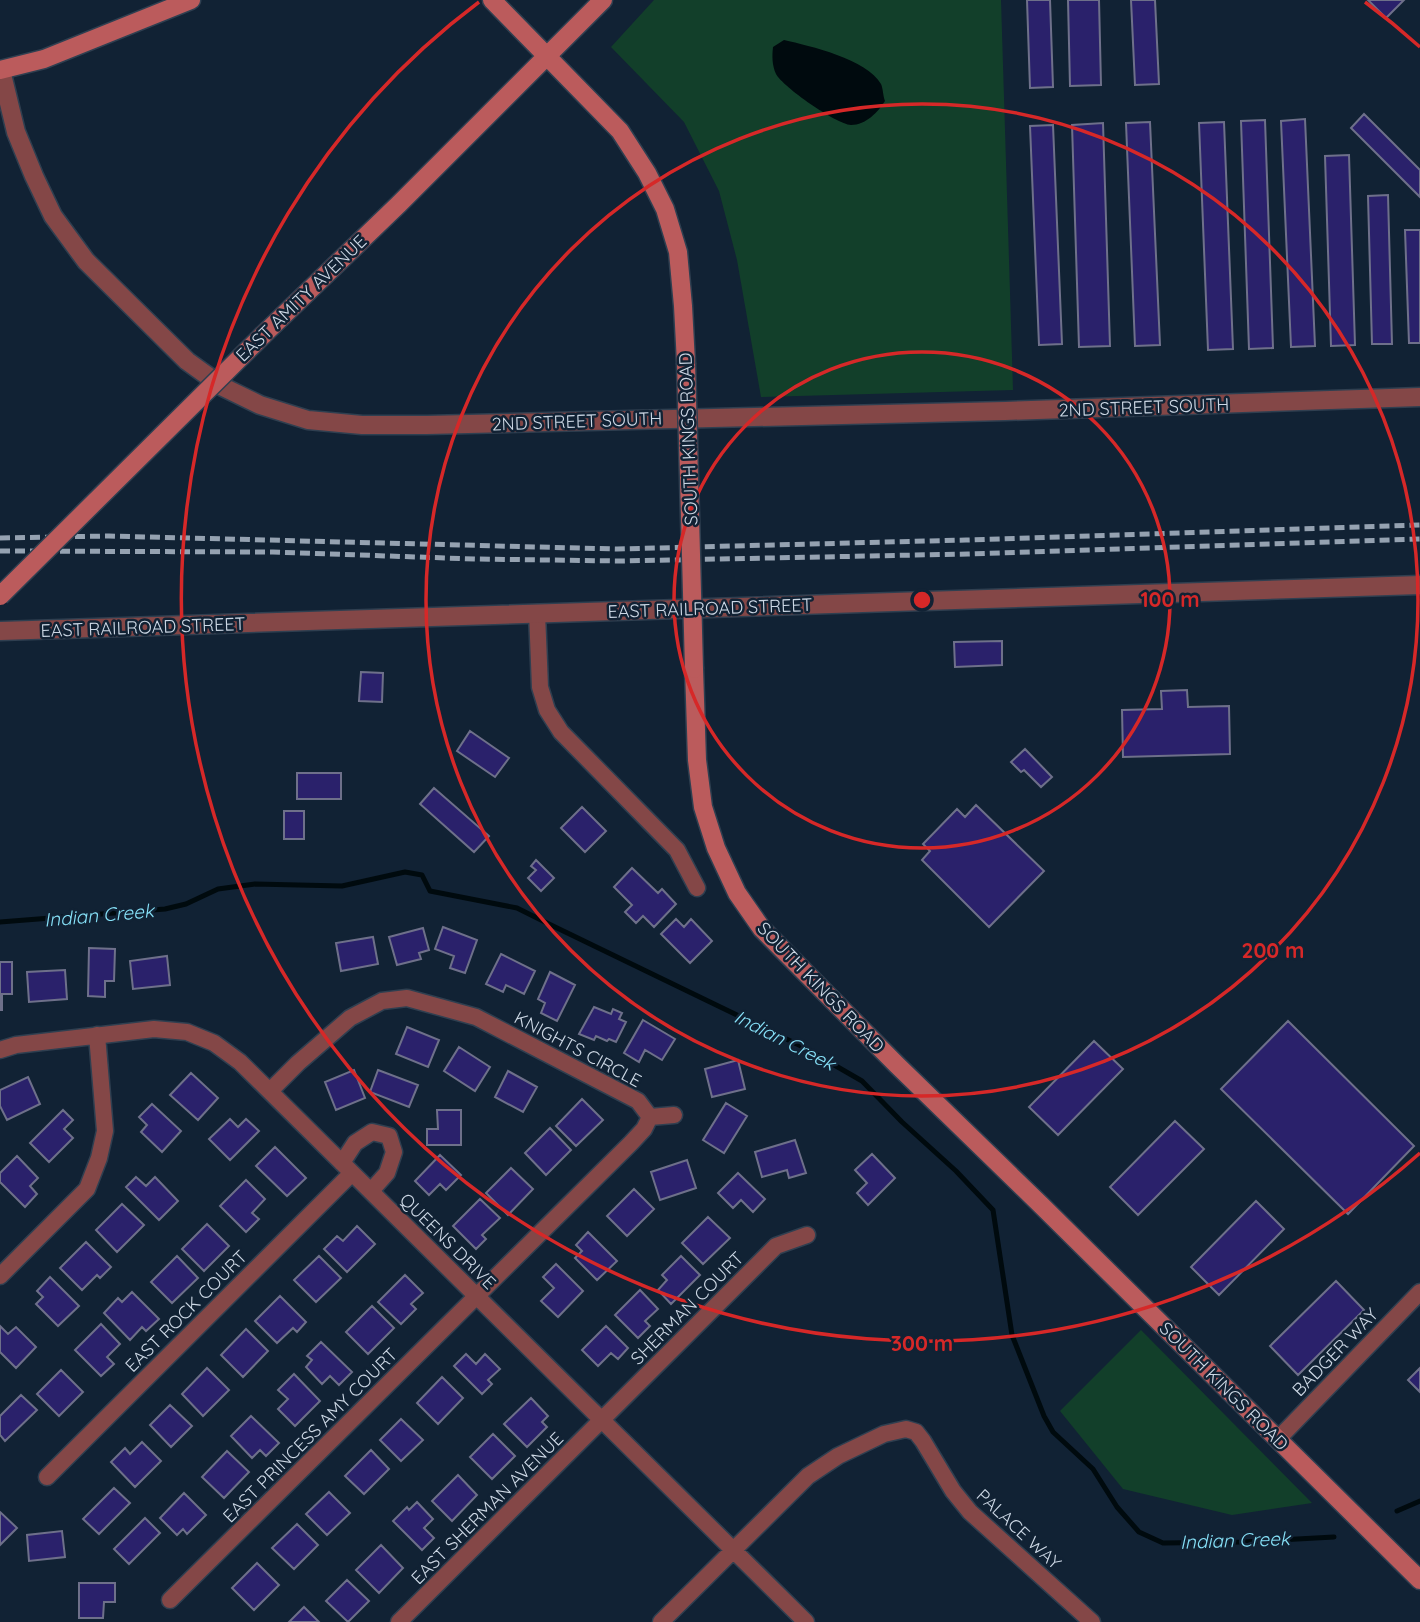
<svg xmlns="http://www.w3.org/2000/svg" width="1420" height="1622" font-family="Quicksand,sans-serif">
<rect width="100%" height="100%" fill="#112234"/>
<path fill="#123f2a" d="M654,0H1001L1013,390L761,397L737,260L719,191L684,122L611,47Z
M1141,1330L1312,1503L1232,1515L1123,1489L1060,1411Z"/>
<path fill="#000a0e" d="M784,40C810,46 867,59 881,84C883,88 883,96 885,101C878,112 866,125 851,125C836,124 783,87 776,74C772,65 772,56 773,47Z"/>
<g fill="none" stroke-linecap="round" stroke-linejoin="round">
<path stroke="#000a0e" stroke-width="5" d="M0,922L165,909L186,904L218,889L255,884L342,886L405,872L422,875L430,891L517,908L553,926L803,1047L862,1081L902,1122L956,1171L993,1210L1012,1335L1044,1416L1053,1432L1093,1469L1117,1507L1139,1532L1163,1543L1243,1542L1334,1537
M1397,1511L1420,1501"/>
</g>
<path fill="#2a216b" stroke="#6e708a" stroke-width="2" d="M1027,0H1050L1053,87L1030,88Z
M1068,0H1099L1101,85L1070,86Z
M1131,0H1155L1159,84L1135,85Z
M1368,0H1404L1386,18Z
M1364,114L1420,170V197L1351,128Z
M1305,119L1315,346L1291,347L1281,121Z
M1265,120L1273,348L1249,349L1241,121Z
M1150,122L1160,345L1135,346L1126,123Z
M1224,122L1233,349L1208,350L1199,123Z
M1103,123L1110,346L1079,347L1072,125Z
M1053,125L1062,344L1039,345L1030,126Z
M1349,155L1355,345L1331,346L1325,156Z
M1388,195L1392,344H1372L1368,196Z
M1405,230H1420V343H1409Z
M1002,641V665L955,667L954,642Z
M361,672L383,673L382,702L359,701Z
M1187,690L1188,707L1229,706L1230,754L1123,757L1122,710L1162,709L1161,691Z
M470,731L509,758L495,777L457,751Z
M1025,749L1052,777L1041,787L1024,770L1021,772L1011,762Z
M297,773H341V799H297Z
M434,788L489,836L474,852L420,804Z
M976,805L1044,871L989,927L922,860L930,851L923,844L957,809L965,817Z
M582,807L606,831L585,852L561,828Z
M284,811H304V839H284Z
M536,860L554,878L541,891L528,878L536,870L531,866Z
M632,868L658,893L662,889L676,904L654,927L643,916L636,923L625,912L632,905L614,887Z
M676,919L684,927L691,919L712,941L690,963L661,934Z
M443,927L477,940L465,973L450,968L454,956L435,949Z
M423,928L429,950L419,953L421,959L397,965L389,937Z
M373,937L378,964L341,971L336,943Z
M89,948L115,949L114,981H105V997L88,996Z
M501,954L535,971L524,994L506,985L503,992L486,984Z
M167,956L170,985L133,989L130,961Z
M0,962H12V994H2V1010H0Z
M65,970L67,999L29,1002L27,972Z
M550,972L575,985L557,1021L541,1013L545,1003L538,999Z
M594,1007L611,1014L613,1009L622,1013L619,1019L626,1022L616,1042L609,1039L607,1041L596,1036L594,1040L579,1034Z
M643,1020L675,1039L662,1060L645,1050L639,1062L624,1053Z
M1288,1021L1414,1146L1348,1214L1221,1089Z
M407,1027L439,1040L428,1067L396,1054Z
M1094,1041L1123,1069L1058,1135L1029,1107Z
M459,1047L490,1067L475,1091L444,1071Z
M738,1060L745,1089L712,1097L705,1069Z
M354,1070L365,1098L336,1110L325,1082Z
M378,1070L418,1085L409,1107L370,1092Z
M508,1071L537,1087L523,1112L495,1097Z
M191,1073L218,1098L198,1120L170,1095Z
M28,1077L40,1104L7,1120L0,1106V1090Z
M582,1099L603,1120L576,1146L556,1126Z
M726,1103L747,1116L724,1153L703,1140Z
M152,1104L181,1131L162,1152L141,1132L147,1125L139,1117Z
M63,1110L73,1120L64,1129L73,1138L49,1162L30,1143Z
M437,1110H461V1145H427V1129H438Z
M230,1119L238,1127L246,1119L259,1131L230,1160L209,1139Z
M1175,1121L1204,1149L1138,1215L1110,1187Z
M550,1128L571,1150L546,1175L525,1153Z
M795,1140L806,1173L789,1178L787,1170L762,1177L755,1152Z
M275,1147L306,1178L287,1196L256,1166Z
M872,1154L895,1178L868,1205L857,1193L867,1183L855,1170Z
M440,1155L461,1175L446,1190L440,1184L429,1195L415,1181Z
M17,1156L38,1178L30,1186L37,1194L25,1207L0,1182V1173Z
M687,1160L696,1188L660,1200L651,1172Z
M511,1168L533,1189L508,1215L486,1193Z
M738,1173L765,1199L753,1212L741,1200L733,1208L718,1193Z
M136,1177L146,1186L155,1177L178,1201L159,1220L126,1187Z
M246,1180L265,1199L252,1213L259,1219L246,1232L220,1206Z
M634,1189L654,1209L627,1236L607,1216Z
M480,1199L500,1218L482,1235L486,1239L476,1249L453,1226Z
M1256,1201L1284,1229L1219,1295L1191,1267Z
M122,1204L144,1225L117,1252L96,1230Z
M708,1217L730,1238L703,1264L682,1243Z
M207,1224L229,1246L204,1271L182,1249Z
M357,1226L375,1244L347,1272L324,1249L337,1236L343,1241Z
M588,1232L617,1261L597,1280L575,1258L582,1251L576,1245Z
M86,1242L111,1267L100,1278L97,1275L82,1290L60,1268Z
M177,1256L198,1278L172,1303L151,1282Z
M319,1256L341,1278L316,1302L294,1280Z
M681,1256L700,1275L671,1304L658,1290L667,1280L662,1275Z
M556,1264L583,1291L558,1317L541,1301L554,1288L543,1277Z
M405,1275L423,1293L411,1304L416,1309L401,1324L378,1302Z
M50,1277L79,1306L58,1326L36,1304L43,1297L37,1291Z
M1336,1281L1364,1310L1298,1375L1270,1346Z
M640,1290L658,1309L645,1321L650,1326L638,1338L615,1315Z
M132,1292L159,1319L146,1331L142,1327L130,1340L104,1313L118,1298L122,1302Z
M280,1296L306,1322L297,1332L293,1328L277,1343L255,1321Z
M372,1306L394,1328L368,1354L346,1332Z
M101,1324L120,1344L107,1357L114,1364L101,1376L75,1350Z
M0,1326L8,1334L16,1327L36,1347L16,1368L0,1352Z
M606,1326L628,1348L618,1359L611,1353L598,1366L582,1350Z
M246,1329L268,1351L243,1377L221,1355Z
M321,1342L352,1372L339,1385L330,1376L322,1384L306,1367L312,1360L307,1356Z
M466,1354L476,1364L485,1354L500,1369L488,1380L492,1384L482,1394L454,1366Z
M207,1368L229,1390L203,1416L182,1394Z
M1420,1368V1392L1408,1380Z
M61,1370L83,1392L59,1416L37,1394Z
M294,1374L320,1401L295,1426L278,1409L288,1399L278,1390Z
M442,1377L463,1398L438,1424L417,1403Z
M21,1395L37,1410L5,1441L0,1435V1416Z
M531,1398L548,1416L542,1422L547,1427L527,1447L504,1424Z
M170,1405L192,1426L171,1447L150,1425Z
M251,1416L279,1443L266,1456L260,1450L252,1458L231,1436Z
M401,1419L423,1440L401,1461L380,1440Z
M493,1434L515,1456L492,1479L470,1457Z
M142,1442L161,1461L135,1487L111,1462L125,1448L130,1454Z
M371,1450L389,1469L364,1494L345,1476Z
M227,1451L249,1472L224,1498L202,1477Z
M458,1475L477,1495L452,1521L432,1501Z
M114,1488L130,1503L99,1534L83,1519Z
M329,1492L350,1513L327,1535L306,1514Z
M184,1493L206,1515L187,1534L183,1529L177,1535L160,1518Z
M417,1502L433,1519L424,1528L434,1538L422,1550L393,1521L407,1507L409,1510Z
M0,1512L17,1528L0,1545Z
M145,1518L160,1533L129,1564L114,1549Z
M297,1524L318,1545L294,1569L272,1548Z
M62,1531L65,1557L29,1561L27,1535Z
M381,1545L403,1568L379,1593L356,1570Z
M257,1563L279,1585L254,1610L232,1588Z
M347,1580L369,1601L348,1622L326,1601Z
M79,1583H115V1602H104L103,1618H79Z
M304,1607L319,1622H289Z"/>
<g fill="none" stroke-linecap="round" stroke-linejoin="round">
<defs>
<path id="minor" d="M537,613L540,687L547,710L561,732L677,850L697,888
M0,1050L16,1045L154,1029L187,1032L214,1043L240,1062L806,1622
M650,1117L674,1115
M342,1163L355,1143L372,1132L389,1136L394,1152L387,1173L371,1191
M0,1276L87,1189L99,1158L105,1131L97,1035
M1278,1439L1420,1292
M47,1477L352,1173
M170,1600L631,1143L644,1129L650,1117L638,1101L476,1017L407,998L382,1001L350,1018L298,1063L270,1091
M399,1622L776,1246L807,1235
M661,1622L808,1476L838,1456L884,1434L906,1429L916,1432L923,1441L953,1491L970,1512L1092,1622"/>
<path id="tertiary" d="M1,70L16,132L34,176L53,216L86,261L187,361L223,387L260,405L308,420L362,425H427L1005,411L1420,397
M0,631L1420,585"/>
<path id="secondary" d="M492,0L620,131L647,173L665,209L678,252L683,306L686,363
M0,70L44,59L191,0
M263,335L399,204L603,0
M694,669L697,760L703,807L716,848L737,893L762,929L897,1065L1041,1205L1420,1580"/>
</defs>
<use href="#minor" stroke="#2f3f50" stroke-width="19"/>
<use href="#tertiary" stroke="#2f3f50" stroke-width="21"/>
<use href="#secondary" stroke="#2f3f50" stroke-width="21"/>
<use href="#minor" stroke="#844747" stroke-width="16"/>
<use href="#tertiary" stroke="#844747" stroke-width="18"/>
<use href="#secondary" stroke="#bb5b5c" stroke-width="18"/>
<path stroke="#95a2b1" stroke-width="5" stroke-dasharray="10 5" stroke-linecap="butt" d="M0,538L109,536L617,549L966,540L1420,525
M0,551L273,552L475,559L620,561L968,554L1420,539"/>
<defs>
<path id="secondary-bridge" d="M686,363L694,669
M0,596L263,335"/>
</defs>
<use href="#secondary-bridge" stroke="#2f3f50" stroke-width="21" stroke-linecap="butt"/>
<use href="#secondary-bridge" stroke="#bb5b5c" stroke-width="18"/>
</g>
<g fill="none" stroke="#d62828" stroke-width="3.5">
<circle cx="922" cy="600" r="248"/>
<circle cx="922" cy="600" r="496"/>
<path d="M1420 1153A744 744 0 1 1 479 2M1365 2A744 744 0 0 1 1420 47"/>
</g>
<g text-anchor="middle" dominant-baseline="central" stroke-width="5" stroke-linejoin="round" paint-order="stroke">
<g font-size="18" fill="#cdd8e5" stroke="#112234">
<text transform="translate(301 298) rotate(-44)">EAST AMITY AVENUE</text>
<text transform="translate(1144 407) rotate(-2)">2ND STREET SOUTH</text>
<text transform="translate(577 421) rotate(-2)">2ND STREET SOUTH</text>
<text transform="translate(688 439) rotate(-92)">SOUTH KINGS ROAD</text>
<text transform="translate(710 608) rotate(-2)">EAST RAILROAD STREET</text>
<text transform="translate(143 627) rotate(-2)">EAST RAILROAD STREET</text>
<text transform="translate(821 987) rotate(46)">SOUTH KINGS ROAD</text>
<text transform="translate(578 1049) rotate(28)">KNIGHTS CIRCLE</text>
<text transform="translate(448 1241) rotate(45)">QUEENS DRIVE</text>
<text transform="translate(687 1308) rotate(-45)">SHERMAN COURT</text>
<text transform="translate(186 1311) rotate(-45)">EAST ROCK COURT</text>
<text transform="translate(1335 1352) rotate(-46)">BADGER WAY</text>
<text transform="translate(1224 1386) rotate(45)">SOUTH KINGS ROAD</text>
<text transform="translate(310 1435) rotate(-45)">EAST PRINCESS AMY COURT</text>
<text transform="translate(487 1508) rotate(-45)">EAST SHERMAN AVENUE</text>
<text transform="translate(1019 1529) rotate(43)">PALACE WAY</text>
</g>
<g font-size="19" font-style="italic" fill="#87e2f9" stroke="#112234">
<text transform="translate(99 915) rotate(-5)">Indian Creek</text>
<text transform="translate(785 1040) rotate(27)">Indian Creek</text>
<text transform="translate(1235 1540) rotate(-2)">Indian Creek</text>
</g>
</g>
<circle cx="922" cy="600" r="10" fill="#d62828" stroke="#112234" stroke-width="3.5"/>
<g font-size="21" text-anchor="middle" font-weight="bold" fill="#d62828" stroke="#112234" stroke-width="5" stroke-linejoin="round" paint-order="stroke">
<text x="1170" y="607">100 m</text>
<text x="1273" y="958">200 m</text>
<text x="922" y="1351">300 m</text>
</g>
</svg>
